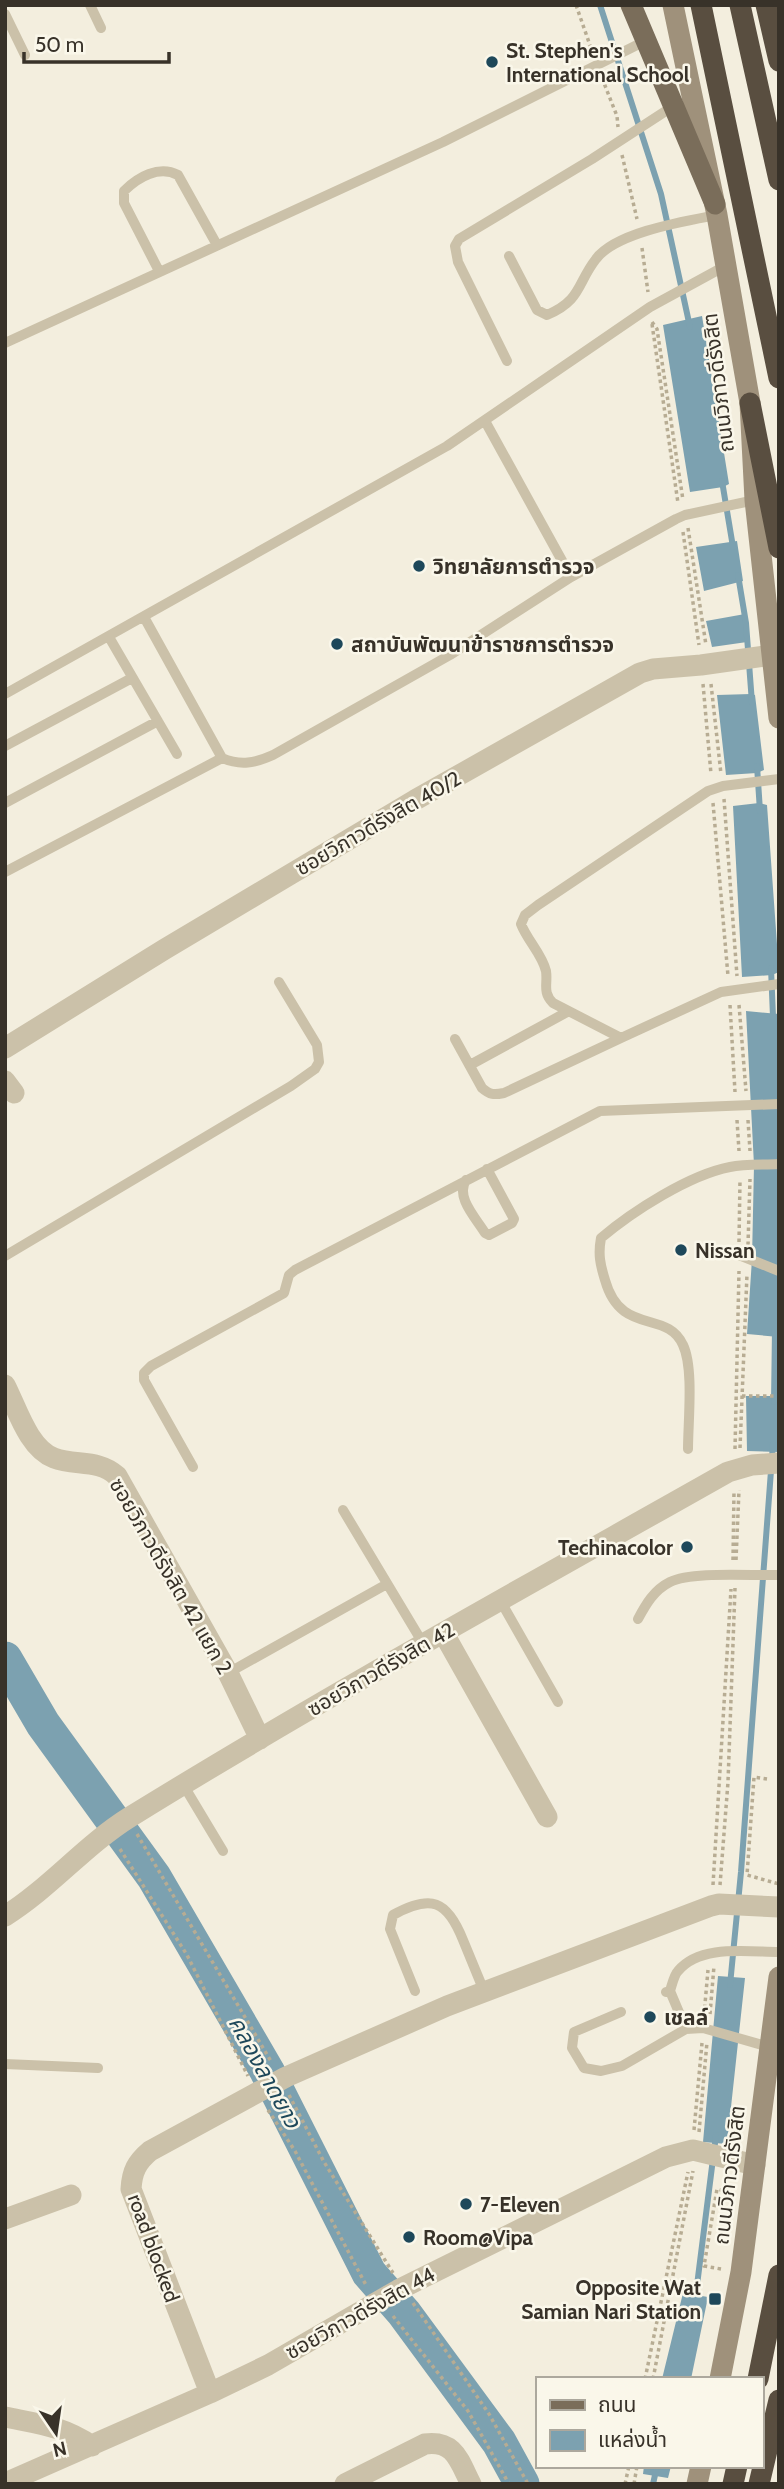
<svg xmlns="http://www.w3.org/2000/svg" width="784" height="2489" font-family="Cabin,'Noto Sans Thai',sans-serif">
<rect width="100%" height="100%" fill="#f3eede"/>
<path fill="#7ca1b0" d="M702,316L729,484L723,487L690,492L663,325Z
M737,541L743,581L704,591L696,547Z
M745,614L747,642L712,647L706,621Z
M751,694L755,695L764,770L757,773L726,775L717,695Z
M759,803L767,805L779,972L772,975L742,977L733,806Z
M746,1011L779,1014V1337L747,1334L752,1259L754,1165Z
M746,1396H779V1452L747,1451Z
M718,1976L745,1978L727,2144L703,2142Z
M683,2293L708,2297L691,2379H662Z
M644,2466H671L668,2478L643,2474Z"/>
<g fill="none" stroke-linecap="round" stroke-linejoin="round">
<path stroke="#7ca1b0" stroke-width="6" d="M600,5L661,194L690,327
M722,481L733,547
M738,575L746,623L752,703
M757,766L760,811
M771,968L773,1017
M774,1402L775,1329
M730,1985L741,1872L773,1444
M695,2301L716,2135
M653,2484L657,2466"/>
<path stroke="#7ca1b0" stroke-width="35" d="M5,1659L43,1724L154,1877L267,2071L369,2273L404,2313L499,2442L522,2484"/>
<path stroke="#b7ac93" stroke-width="3.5" stroke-dasharray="3.5 3.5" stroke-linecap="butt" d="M576,5L592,51
M602,78L617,116L618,127
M622,155L637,219
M642,248L648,292
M652,322L657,329L683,500
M652,324L678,503
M688,528L706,645
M683,532L699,645
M703,684L711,774
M711,684L721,774
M724,799L737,976
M713,803L728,976
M730,1005L735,1092
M739,1005L746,1091
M737,1120L739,1151
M748,1120L750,1151
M739,1242L740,1180
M748,1245L750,1179
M742,1396H779
M740,1448L747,1274
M735,1449L739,1271
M733,1560L734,1491
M736,1560L739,1490
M767,1779L754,1777L747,1875L779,1884
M137,1834L272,2063
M120,1849L187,1955L248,2076
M713,1885L731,1589
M720,1885L728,1782L735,1588
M710,2014L714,1966
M704,2015L708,1970
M289,2095L324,2162L393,2273
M268,2110L295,2151L367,2287
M694,2130L702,2043
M699,2132L707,2042
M721,2269L704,2266L717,2189L732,2193
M413,2303L489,2414L528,2484
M393,2316L468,2411L509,2484
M645,2379L688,2172
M653,2379L693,2171
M625,2484L629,2466
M634,2484L637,2466"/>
<path stroke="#cbc1a9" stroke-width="10" d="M90,5L101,28
M5,14L25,55
M509,256L537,310L547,315C582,300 577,283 596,259C616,232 686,221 717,215
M159,271L124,203V191C138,177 159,165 178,175L217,245
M5,343L443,142L647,40
M507,361L458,262L455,246L459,239L592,159L675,105
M485,421L571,577
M144,617L222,758C241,766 255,763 273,755L450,655L571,577L676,519L685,515L755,500
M109,637L177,754
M5,694L447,446L650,307L727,265
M5,746L132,678
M779,779L723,786L708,791L538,905L525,915L521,924C527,940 542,954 546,971C548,984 542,992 553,1003L621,1038L721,992L779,984
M5,803L158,721
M5,872L222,758
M455,1039L482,1088C490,1095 494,1095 504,1093L621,1038
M470,1065L569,1011
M466,1180C455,1197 476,1218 485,1233L489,1235L512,1223L514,1219L487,1169
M739,1255L779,1271
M5,1256L291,1086L315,1069L319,1062L317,1045L279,982
M688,1449C688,1422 694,1368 683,1345C667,1309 621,1337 605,1280C600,1264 598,1254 601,1238C633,1211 689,1175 730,1167C745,1164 763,1165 779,1164
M193,1467L144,1380V1373L151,1366L284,1293L289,1275L295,1270L600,1111L779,1104
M343,1510L424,1645
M500,1600L558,1702
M638,1619C646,1604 654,1590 670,1582C692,1571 752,1576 779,1575
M228,1673L387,1584
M184,1786L223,1851
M415,1991L390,1929L393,1915C431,1894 447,1900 463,1940C470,1957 477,1974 484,1991
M670,1991C672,1985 674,1975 678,1971C700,1944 748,1952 779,1952
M621,2012L574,2032L572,2048L584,2068L601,2071L622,2066L686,2029L670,1991L666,1992
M686,2029L703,2028L769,2047
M5,2064L98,2068"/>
<path stroke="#cbc1a9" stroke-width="21" d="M5,1048L165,949L415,800L640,673L653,669L701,665L772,655
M5,1081L14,1093
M5,1385C17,1408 28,1448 54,1458C75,1466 99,1459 117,1476L228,1673L260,1739
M444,1634L547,1817
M5,1916C50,1888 85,1845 130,1817C326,1696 528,1585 728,1472L752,1465L779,1463
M5,2219L71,2195
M210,2393L131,2189C132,2171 137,2162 150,2151L286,2077L447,2006L711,1906L719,1904L779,1907
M5,2417C39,2424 63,2426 92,2446
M5,2483L210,2393L268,2365L398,2290L666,2157L693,2150L755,2165
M345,2484L425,2444C455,2440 459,2461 471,2484"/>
<path stroke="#9f917b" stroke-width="21" d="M673,5L717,215L750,403L755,500L779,718
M720,2379L741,2272L779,1977
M697,2484L701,2466"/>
<path stroke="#7a6d5a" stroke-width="21" d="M631,5L715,204"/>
<path stroke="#594e40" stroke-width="21" d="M701,5L779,378
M740,5L779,180
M766,5L779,61
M750,403L779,548
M758,2379L779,2275
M733,2484L737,2466
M759,2484L779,2400"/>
</g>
<g fill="#1e485a" stroke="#faf7ea" stroke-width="2.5">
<circle cx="492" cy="62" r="7"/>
<circle cx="419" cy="566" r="7"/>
<circle cx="337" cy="644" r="7"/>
<circle cx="681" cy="1250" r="7"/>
<circle cx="687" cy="1547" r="7"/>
<circle cx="650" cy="2017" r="7"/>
<circle cx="466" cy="2204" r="7"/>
<circle cx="409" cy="2237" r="7"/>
<rect x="708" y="2292" width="14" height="14" rx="3.5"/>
</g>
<g text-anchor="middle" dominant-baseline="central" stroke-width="5" stroke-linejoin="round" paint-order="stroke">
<g font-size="21" font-weight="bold" fill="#383229" stroke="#faf7ea" text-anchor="start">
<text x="506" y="50">St. Stephen's<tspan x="506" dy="24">International School</tspan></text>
<text x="433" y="566">วิทยาลัยการตำรวจ</text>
<text x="351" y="644">สถาบันพัฒนาข้าราชการตำรวจ</text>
<text x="695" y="1250">Nissan</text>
<text x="673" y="1547" text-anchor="end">Techinacolor</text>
<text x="664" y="2017">เชลล์</text>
<text x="480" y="2204">7-Eleven</text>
<text x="423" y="2237">Room@Vipa</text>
<text x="701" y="2287" text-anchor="end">Opposite Wat<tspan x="701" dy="24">Samian Nari Station</tspan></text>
</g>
<g font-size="21" fill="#383229" stroke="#faf7ea">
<text transform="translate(718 383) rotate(-97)">ถนนวิภาวดีรังสิต</text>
<text transform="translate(378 823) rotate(-30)">ซอยวิภาวดีรังสิต 40/2</text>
<text transform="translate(171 1576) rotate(60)">ซอยวิภาวดีรังสิต 42 แยก 2</text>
<text transform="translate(381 1669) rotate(-30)">ซอยวิภาวดีรังสิต 42</text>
<text transform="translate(729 2175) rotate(-83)">ถนนวิภาวดีรังสิต</text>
<text transform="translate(154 2248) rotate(70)">road blocked</text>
<text transform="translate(360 2313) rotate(-29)">ซอยวิภาวดีรังสิต 44</text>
</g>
<g font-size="23" font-style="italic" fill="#1e485a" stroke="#faf7ea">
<text transform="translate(265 2072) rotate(61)">คลองลาดยาว</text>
</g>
</g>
<rect width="784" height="2489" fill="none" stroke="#383229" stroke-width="14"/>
<rect x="536" y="2377" width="228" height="91" fill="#faf7ea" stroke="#aca89d" stroke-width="2"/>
<rect x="550" y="2400" width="35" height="10" fill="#7a6d5a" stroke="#aca89d" stroke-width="2"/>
<text x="598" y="2412" font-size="21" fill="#383229">ถนน</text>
<rect x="550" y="2430" width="35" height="21" fill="#7ca1b0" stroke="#aca89d" stroke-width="2"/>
<text x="598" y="2447" font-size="21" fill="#383229">แหล่งน้ำ</text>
<g transform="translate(56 2433) rotate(167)" stroke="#faf7ea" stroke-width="5" paint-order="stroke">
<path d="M0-5L12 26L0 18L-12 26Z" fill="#383229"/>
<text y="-10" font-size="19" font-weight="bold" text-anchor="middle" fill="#383229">N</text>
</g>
<path d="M24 52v10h145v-10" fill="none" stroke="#383229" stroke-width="3.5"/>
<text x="35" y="52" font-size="21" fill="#383229" stroke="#faf7ea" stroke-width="5" paint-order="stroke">50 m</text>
</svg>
